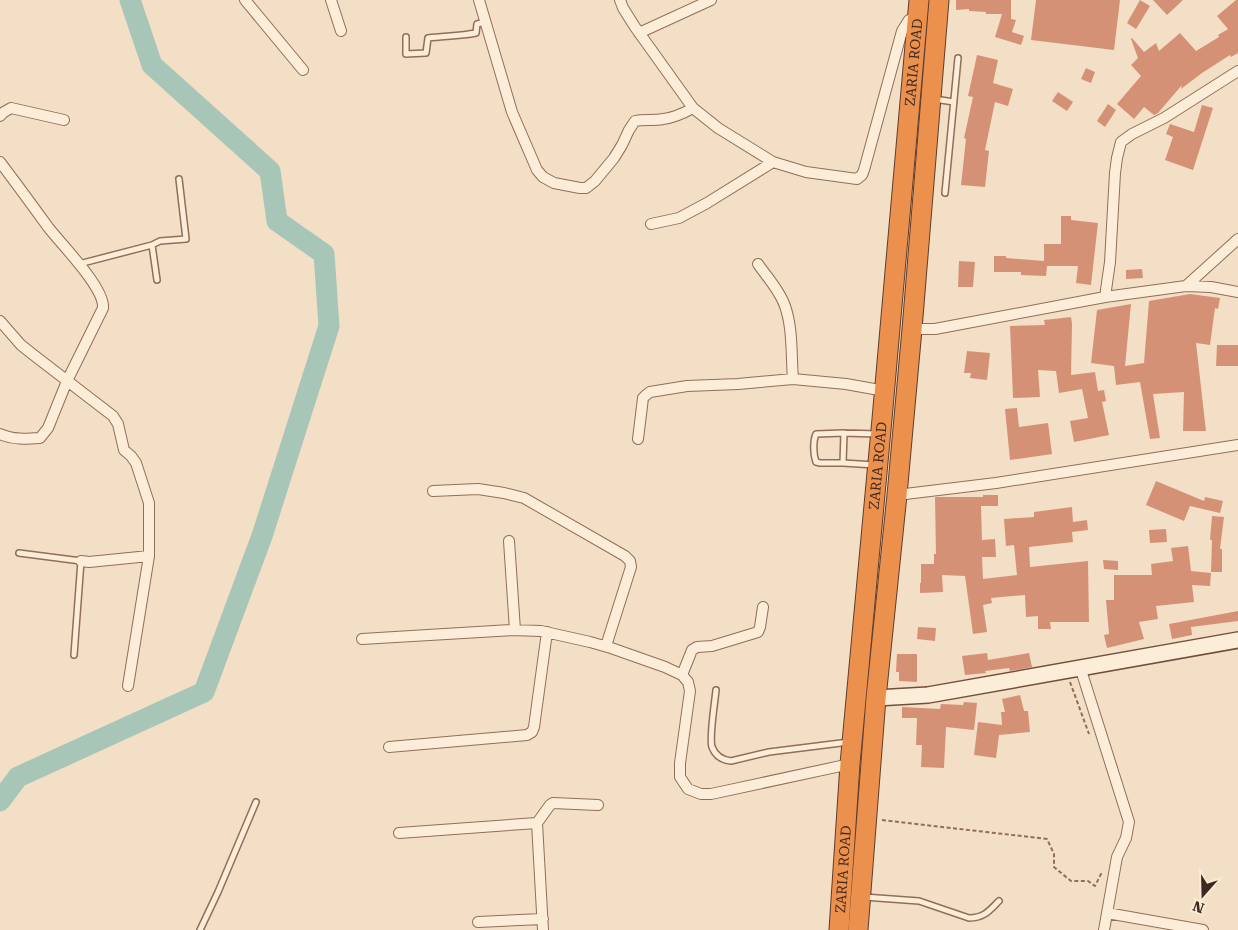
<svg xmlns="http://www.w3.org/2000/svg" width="1238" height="930" font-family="'Roboto Serif',serif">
<rect width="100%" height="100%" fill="#f3dfc5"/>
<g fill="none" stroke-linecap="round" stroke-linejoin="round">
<path stroke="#a7c6b8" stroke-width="21" d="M0,801L18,777L204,692L262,536L329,326L324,254L277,221L270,171L152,65L130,0"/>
</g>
<path fill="#d59176" d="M956,0H1011V19L1016,20L1012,32L1024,36L1021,45L995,37L1002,14H986V12L969,11V9L956,10Z
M1036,0H1120L1114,50L1031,40Z
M1140,0L1150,6L1136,29L1127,23Z
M1153,0H1183L1167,15Z
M1236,0H1238V53L1231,57L1230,55L1202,73L1181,89L1182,85L1158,113L1154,115L1144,107L1134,119L1117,104L1141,76L1131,65L1138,58L1131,39L1132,38L1144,52L1156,43L1159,51L1180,33L1196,51L1219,37L1218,35L1228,29L1217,16Z
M977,55L998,60L993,83L1013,89L1008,106L995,102L985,150L989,151L985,187L961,185L966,139L964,138L973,97L968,96Z
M1086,68L1095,72L1091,83L1081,79Z
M1058,92L1073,102L1067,111L1052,101Z
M1108,104L1116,110L1105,127L1097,121Z
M1202,105L1213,108L1193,170L1165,160L1173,137L1166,134L1170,124L1194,132Z
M1061,216H1071V220L1098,223L1091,285L1076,283L1078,266H1047L1046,276L1021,275V272H994V256H1006V258L1044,261V244H1061Z
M959,261L975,262L973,287H958Z
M1142,269L1143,278L1126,279V270Z
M1190,294L1220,298L1218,309L1215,308L1210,345L1196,343L1206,431H1183L1184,392L1153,394L1160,438L1150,439L1140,382L1116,385L1114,366L1091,363L1097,310L1131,304L1125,366L1144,363L1149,301Z
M1071,317L1072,324L1071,375L1095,372L1098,391L1104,390L1106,401L1102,402L1109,435L1074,442L1070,421L1088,418L1082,389L1059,393L1056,371L1038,370L1040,397L1013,398L1010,326L1045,325L1044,320Z
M1217,345H1238V366H1216Z
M967,351L990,353L987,380L970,378L971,373H964Z
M1017,408L1019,427L1048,423L1052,454L1010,460L1005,409Z
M1156,481L1204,501L1205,497L1223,501L1220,513L1190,506L1184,521L1146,505Z
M983,495H998V506H981L982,540L995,539L996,557H982L983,579L1017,575L1014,545L1006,546L1004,519L1034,517V512L1072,507L1073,522L1087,520L1088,530L1072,532L1073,542L1029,547L1030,567L1088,561L1089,622H1050L1051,629H1038V616L1026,617L1025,595L991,598L992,603L983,605L987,632L973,634L965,576L942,575L943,592L920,593V583H921V564H934V554H936L935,497H983Z
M1212,516L1224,517L1220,549H1222V572H1211L1212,540H1210Z
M1166,529L1167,542L1150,543L1149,530Z
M1188,546L1191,571L1211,573L1210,586L1192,585L1194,602L1156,606L1158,619L1139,622L1144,639L1107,648L1104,635L1109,634L1106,600H1114V575H1152L1151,564L1173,561L1171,548Z
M1103,560L1118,561V570L1104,569Z
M1238,611V621L1191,627L1192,635L1172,639L1169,624Z
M918,627L936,628L935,641L917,639Z
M987,653L988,660L1029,653L1032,667L1010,671L1009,668L985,671L986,673L965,675L962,656Z
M897,654H917V682L899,681V672H896Z
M1020,695L1024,711H1028L1030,732L999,735L996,758L974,755L978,722L1002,725L1001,712H1005L1002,699Z
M964,702L977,703L974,730L946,727L944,768L921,767L922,745H916L917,718H902V707L940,709L941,704L963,705Z"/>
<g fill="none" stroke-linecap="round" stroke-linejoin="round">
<defs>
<path id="lane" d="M406,37V54L426,53L428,38C444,36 460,36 476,33L477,24L485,22
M934,99L954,102
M945,193L958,58
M152,245L157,280
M79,264L152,245L160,241L186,239L179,179
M843,463H820L816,462C813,454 813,441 816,434L844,433
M875,465L843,463L844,433L877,434
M19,553L81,561L74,655
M716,690C715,701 709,738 712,747C715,755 722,760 731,761L769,752L849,742
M864,897L919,901L969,918C984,918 989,911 999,901
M200,930L218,892L256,802"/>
<path id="street" d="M245,0L303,70
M331,0L341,31
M479,0L512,112L537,170L543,177L554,183L580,188H586L595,181L614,158L622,145L629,130L635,121C644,119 653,121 663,119C673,118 684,113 693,108
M620,0L623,8L635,27L693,108L718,128L773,162L806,172L857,179L862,175L864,170L902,31L909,20L918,16
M639,33L711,0
M0,116L4,112L11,108L64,120
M0,162C16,183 32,205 48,227C61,244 105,288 103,308L67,381L48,428L40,438C26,439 13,440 0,434
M651,224L679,218L707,203L773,162
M758,264C767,277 780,291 785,306C793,329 791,355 793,379
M1186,286L1238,239
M1105,297L1110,262L1115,173L1117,158L1121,142L1132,134L1164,118L1238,71
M0,321L21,345L31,353L113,416L118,424L124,450L131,456L136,463L149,503V556L128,686
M912,329H935L1105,297L1186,286L1211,287L1238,292
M638,439L643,398L646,395L650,392L687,386L738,384L793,379L846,384L885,391
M433,491L478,489L504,493L524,498L625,556L630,561L631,567L606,646
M897,495L996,483L1238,445
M509,541L515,630
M81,561L89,562L149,556
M362,639L512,630L541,631L590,642L611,648L665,667L682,675L688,682L690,691L680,763V777L688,789L701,794H711L850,764
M1080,667L1129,822L1126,838L1117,857L1104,930
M682,675L692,650L697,647L712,646L758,632L760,627L763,607
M389,747L527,735L532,732L534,727L547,632
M537,823L550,805L553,803L598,805
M399,833L537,823L543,930
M1107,913L1203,930
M478,922L543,919"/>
<path id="secondary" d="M876,698L928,695L1238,640"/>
<g id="highway">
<path id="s1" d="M839,930L850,764L882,419L919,0"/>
<path d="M858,930L876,698L897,495L912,329L939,0"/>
</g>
</defs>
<use href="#lane" stroke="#916e58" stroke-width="8"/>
<use href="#street" stroke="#916e58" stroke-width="12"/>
<use href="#secondary" stroke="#734f3b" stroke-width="18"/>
<use href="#highway" stroke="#5e3d2d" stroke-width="21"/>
<path stroke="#916e58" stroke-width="2" stroke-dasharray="4 2.5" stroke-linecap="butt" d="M1070,682L1089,734
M882,820L1047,839L1054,854V867L1071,881H1088L1095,886L1102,872"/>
<use href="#lane" stroke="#fcedd9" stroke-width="5"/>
<use href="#street" stroke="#fcedd9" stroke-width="10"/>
<use href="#secondary" stroke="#fcedd9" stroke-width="15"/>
<use href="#highway" stroke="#eb904d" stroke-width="19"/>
</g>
<g text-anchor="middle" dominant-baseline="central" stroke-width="4" stroke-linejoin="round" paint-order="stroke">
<g font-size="14" fill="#3f291e" stroke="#f9ead5">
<text stroke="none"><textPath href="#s1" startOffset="871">ZARIA ROAD</textPath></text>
<text stroke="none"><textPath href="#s1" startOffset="466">ZARIA ROAD</textPath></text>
<text stroke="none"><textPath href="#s1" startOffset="61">ZARIA ROAD</textPath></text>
</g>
</g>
<g transform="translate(1203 895) rotate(200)" stroke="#f9ead5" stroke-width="4" paint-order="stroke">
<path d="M0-4L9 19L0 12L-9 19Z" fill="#3f291e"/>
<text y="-8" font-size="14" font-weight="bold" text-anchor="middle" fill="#3f291e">N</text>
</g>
</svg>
